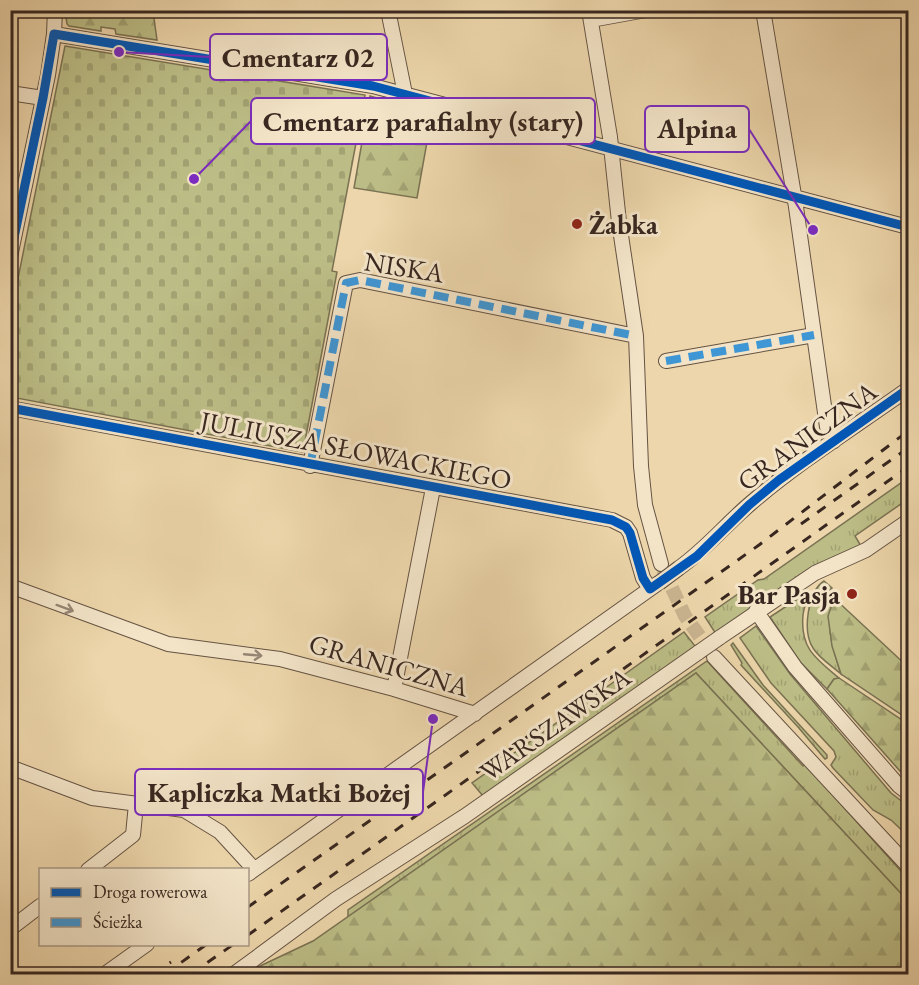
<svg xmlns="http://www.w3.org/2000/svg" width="919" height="985" font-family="'EB Garamond',serif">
<defs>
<pattern id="grass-tufts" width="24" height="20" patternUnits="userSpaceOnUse" patternTransform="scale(1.5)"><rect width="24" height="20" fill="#bcbd86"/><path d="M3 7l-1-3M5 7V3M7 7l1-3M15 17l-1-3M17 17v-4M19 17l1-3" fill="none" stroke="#a2a273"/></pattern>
<pattern id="forest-firs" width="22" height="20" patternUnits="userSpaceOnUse" patternTransform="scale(1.5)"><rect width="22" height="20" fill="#bcbd86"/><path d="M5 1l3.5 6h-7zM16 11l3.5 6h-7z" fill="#a2a273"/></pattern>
<pattern id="cemetery-stones" width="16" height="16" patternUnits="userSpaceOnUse" patternTransform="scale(1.5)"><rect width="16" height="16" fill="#bcbd86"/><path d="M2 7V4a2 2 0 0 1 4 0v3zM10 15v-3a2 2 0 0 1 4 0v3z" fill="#a2a273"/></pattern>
</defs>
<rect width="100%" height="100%" fill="#edd6ab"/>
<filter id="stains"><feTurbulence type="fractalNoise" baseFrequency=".00333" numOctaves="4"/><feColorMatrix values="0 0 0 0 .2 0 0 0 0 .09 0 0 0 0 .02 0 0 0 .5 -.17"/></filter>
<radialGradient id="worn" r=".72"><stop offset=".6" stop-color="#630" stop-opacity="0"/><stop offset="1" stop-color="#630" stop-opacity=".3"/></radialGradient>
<path fill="url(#grass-tufts)" stroke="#7a7253" stroke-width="1.5" d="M908,478V499L855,536L861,546L716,634L705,617L758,580L764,579Z
M824,581L832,588L827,592L834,598C825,628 832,645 841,674C832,666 819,658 813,648C802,631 808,591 824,581Z
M808,592C808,598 804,607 803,615C800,648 815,658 839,678L834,679L827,689L801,663L770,617Z
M756,626L790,674L891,793L908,806V836L891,820L873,810L833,768L831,765L836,757L834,751L771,683L740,638Z
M684,632L695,646L681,657L483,796L472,783Z
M733,643L763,685L827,755V758L825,759L798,727L741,665L742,663L731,645Z
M707,661L803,766L805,764L908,879V901L696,673L348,917V910Z"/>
<path fill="url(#forest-firs)" stroke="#7a7253" stroke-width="1.5" d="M65,11H153L157,40L116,34L115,29L101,27V31L69,26L67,24Z
M370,96L432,114L417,198L354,188Z
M834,598L908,667V719L841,674L832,646L828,616Z
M696,673L908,901V974H243L313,941Z
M839,678L908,724V780L827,689L834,679Z"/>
<path fill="url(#cemetery-stones)" stroke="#7a7253" stroke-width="1.5" d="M65,46L365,95L332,271L337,272L303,452L11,397V313Z"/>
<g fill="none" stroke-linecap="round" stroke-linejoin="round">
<path stroke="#c9b38f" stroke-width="14" stroke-dasharray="14 7" stroke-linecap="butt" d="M663,569L685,616L713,655"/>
<defs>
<path id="minor" d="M388,10L405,94
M589,10L610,137L619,222L636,336L641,466L645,505L661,564
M763,10L796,207L827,427L834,441
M591,20L646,10
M54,34L373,86L908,227
M10,93L43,98
M10,257L48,75L54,34L55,10
M666,361L814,335
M10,408L612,520L626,527L630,533L643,578L650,589
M310,466L346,283L360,280L636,336
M679,568C706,549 726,524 751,503C800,461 856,426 908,389
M10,586L168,644L280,659L394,689L475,714
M756,611L795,667L899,786L908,793
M719,638L815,573L866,550L908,521
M714,657L908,866
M394,689L433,488
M10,767L92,798L184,810L220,832L254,869
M88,870L133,835L136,804
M248,874L657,584
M10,929L40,906
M105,974L147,944
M234,974L336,899L465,816L699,652"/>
</defs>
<use href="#minor" stroke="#655343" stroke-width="16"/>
<use href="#minor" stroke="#f3e4c8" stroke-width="14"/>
<path stroke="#382720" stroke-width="3" stroke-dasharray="10 10" stroke-linecap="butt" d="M801,524L908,448
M248,907L759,545L908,431
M248,935L908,467
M153,974L171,962
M165,974L207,944
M191,974L234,944"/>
<defs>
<path id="minor-bridge" d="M659,583L679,568
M699,652L719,638"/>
</defs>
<use href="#minor-bridge" stroke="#655343" stroke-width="16" stroke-linecap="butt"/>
<use href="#minor-bridge" stroke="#f3e4c8" stroke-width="14"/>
<path stroke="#3e96d5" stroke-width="8" stroke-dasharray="15 8" stroke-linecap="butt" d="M666,361L814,335
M310,466L346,283L360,280L636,336"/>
<defs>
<path id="cycleway" d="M10,257L43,98L54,34L373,86L908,227
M10,408L612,520L626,527L630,533L643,578L650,589L697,556L749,505L779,480L908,389"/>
</defs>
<use href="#cycleway" stroke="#f3e4c8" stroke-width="13"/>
<use href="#cycleway" stroke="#0057b8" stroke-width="9"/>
</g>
<defs><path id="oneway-shaft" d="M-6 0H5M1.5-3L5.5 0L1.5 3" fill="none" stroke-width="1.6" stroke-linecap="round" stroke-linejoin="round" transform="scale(1.5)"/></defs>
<g stroke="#968674">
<use href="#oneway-shaft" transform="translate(65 608) rotate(20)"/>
<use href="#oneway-shaft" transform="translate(253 655) rotate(5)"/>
</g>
<g fill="#8f2418" stroke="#f3e4c8" stroke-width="2">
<circle cx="577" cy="224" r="6"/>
<circle cx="852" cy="594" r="6"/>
</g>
<g text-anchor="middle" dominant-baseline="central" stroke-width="6" stroke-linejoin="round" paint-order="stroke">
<g font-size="27" font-weight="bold" fill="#382720" stroke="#f3e4c8" text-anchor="start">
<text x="589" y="224">Żabka</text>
<text x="840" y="594" text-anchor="end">Bar Pasja</text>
</g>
<g font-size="27" fill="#382720" stroke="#f3e4c8">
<text transform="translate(404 267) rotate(9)">NISKA</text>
<text transform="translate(807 436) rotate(-36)">GRANICZNA</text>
<text transform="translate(356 450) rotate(11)">JULIUSZA SŁOWACKIEGO</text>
<text transform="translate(389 665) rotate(16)">GRANICZNA</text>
<text transform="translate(555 724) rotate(-35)">WARSZAWSKA</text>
</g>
</g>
<path fill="none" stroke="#7b2cbf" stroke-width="2" d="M119 52L210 57M194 179L251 121M813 230L749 129M433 719L423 792"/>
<g fill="#7b2cbf" stroke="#f3e4c8" stroke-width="2">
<circle cx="119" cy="52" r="6"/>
<circle cx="194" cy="179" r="6"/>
<circle cx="813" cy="230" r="6"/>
<circle cx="433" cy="719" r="6"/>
</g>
<g fill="#f3e4c8" stroke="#7b2cbf" stroke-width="2">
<rect x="210" y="34" width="177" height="46" rx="6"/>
<rect x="251" y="98" width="344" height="46" rx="6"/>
<rect x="645" y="106" width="104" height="46" rx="6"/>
<rect x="135" y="769" width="288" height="46" rx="6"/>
</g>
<g font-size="28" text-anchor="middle" font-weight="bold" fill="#382720">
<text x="298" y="67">Cmentarz 02</text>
<text x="423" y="131">Cmentarz parafialny (stary)</text>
<text x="697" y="138">Alpina</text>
<text x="279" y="802">Kapliczka Matki Bożej</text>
</g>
<rect width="919" height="985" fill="none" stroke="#edd6ab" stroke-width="36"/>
<rect x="12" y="12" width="895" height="961" fill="none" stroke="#382720" stroke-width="3"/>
<rect x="18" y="18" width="883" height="949" fill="none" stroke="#382720" stroke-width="1.5"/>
<rect x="39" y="868" width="210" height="78" fill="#f3e4c8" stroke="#a89885" stroke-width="1.5"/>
<rect x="51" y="888" width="30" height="9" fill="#0057b8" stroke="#a89885" stroke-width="1.5"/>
<text x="93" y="898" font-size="18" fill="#382720">Droga rowerowa</text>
<rect x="51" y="918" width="30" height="9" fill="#3e96d5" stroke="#a89885" stroke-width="1.5"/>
<text x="93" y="928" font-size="18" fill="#382720">Ścieżka</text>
<rect width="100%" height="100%" filter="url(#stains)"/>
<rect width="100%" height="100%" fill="url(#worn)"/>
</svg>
